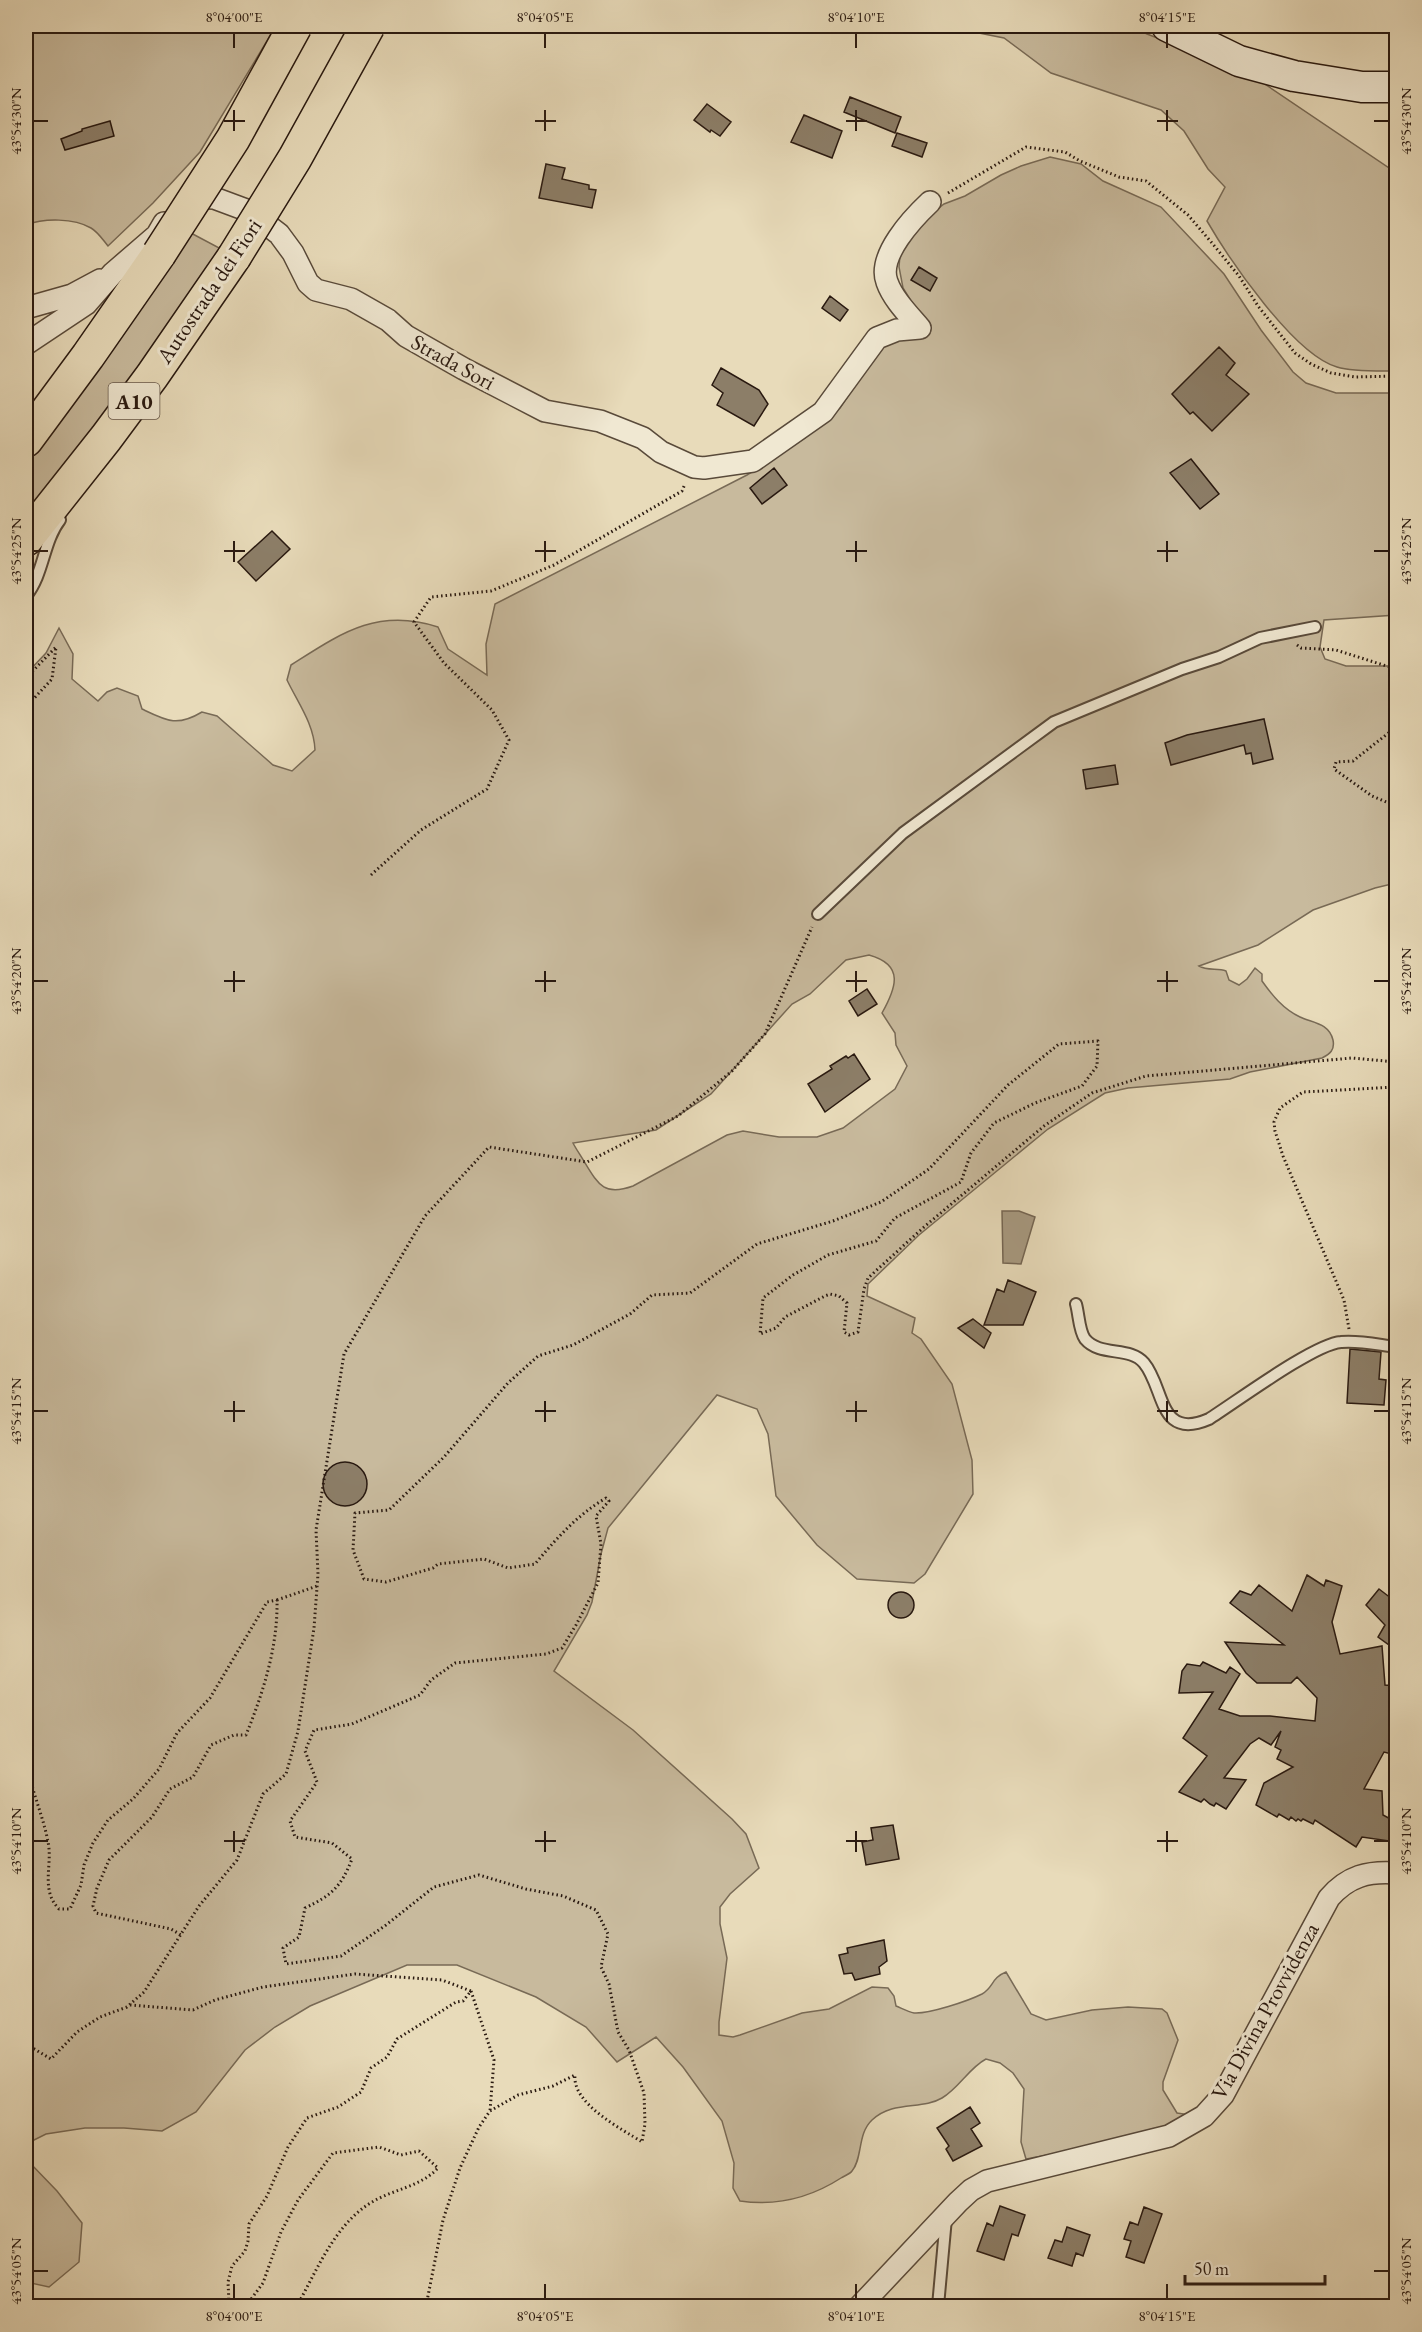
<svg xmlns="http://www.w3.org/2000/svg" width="1422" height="2332" font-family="'EB Garamond',serif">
<rect width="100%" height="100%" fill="#e8dbba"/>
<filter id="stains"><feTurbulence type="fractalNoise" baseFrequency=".00333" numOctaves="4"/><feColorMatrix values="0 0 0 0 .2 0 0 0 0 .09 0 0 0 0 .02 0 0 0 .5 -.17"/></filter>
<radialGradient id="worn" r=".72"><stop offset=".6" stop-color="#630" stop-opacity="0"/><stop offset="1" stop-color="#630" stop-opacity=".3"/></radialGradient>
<path fill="#c8ba9d" stroke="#786a56" stroke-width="1.5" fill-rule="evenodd" d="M26,26H276L200,152L153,203L108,246C103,240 98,232 91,228C74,218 44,218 26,225Z
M944,26H1132L1147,34L1247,72L1389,168L1396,198V371C1379,371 1353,372 1337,367C1294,355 1229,259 1207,221L1225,187L1208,169L1184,131L1161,110L1051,73L1004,38Z
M1050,157L1081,164L1103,181L1161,207L1224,274L1261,330L1293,372L1306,383L1336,393H1396V615L1324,620L1320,647L1325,659L1346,666H1396V883L1375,888L1313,910L1258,945L1199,966C1207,971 1217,968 1226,971L1229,980L1239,985L1247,979L1255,968L1262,974V981C1272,995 1283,1009 1300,1017C1313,1023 1329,1023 1333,1040C1335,1050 1330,1054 1322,1058L1250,1072L1230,1079L1128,1088L1105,1093L1048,1129L919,1235L868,1284L867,1296L915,1318L912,1333L921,1339L952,1384L972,1460L973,1494L925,1574L914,1583L857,1579L817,1545L776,1496L768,1434L757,1409L717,1395L608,1528L601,1554L592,1602L587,1615L554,1671L633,1730L732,1819L746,1834L759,1868L730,1894L720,1907V1924L727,1958L719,2022V2035L733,2037L740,2035L802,2013L829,2009L872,1987L888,1988L894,1996L896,2006C901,2008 908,2012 914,2013C929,2014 968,2001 982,1994C994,1987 991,1978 1006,1972L1031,2014L1046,2020L1092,2010L1128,2007L1162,2009L1167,2013L1178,2040L1163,2082V2090L1177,2113L1184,2114C1172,2135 1054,2153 1026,2159L1021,2142L1024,2089L1013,2073L1000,2063L986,2059C969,2068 959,2088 942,2098C922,2110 893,2100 872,2120C857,2134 863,2158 852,2171C850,2174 844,2176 841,2178C810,2198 775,2206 740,2201L733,2188L734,2163L722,2121L683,2067L656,2037L617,2062L586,2027L536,1997L457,1965H407L310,2006L275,2027L245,2050L196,2112L162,2131L124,2128H85L46,2134L28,2143L29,2162L57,2191L82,2223L79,2262L49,2287L26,2282V674L46,653L59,628L73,654L72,679L98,701L107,692L117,688L138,696L142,709C167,721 177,727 202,712L217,716L273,765L292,771L315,750C314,724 298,703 287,680L291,665C340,634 377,607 438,627L448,649L487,675L486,644L495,604L747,475L805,438L840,408L874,357L918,312L903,288L899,267L900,255L921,222L944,204L965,196L1001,175L1021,166ZM869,955C905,965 896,988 882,1013L895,1033L896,1045L907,1066L895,1089L843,1128L817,1137H779L743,1131L727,1135L633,1186C605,1196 599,1186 585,1163C581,1156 576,1149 573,1143L656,1130L711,1094L792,1004L810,994L846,960Z
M189,232L223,250L159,348L26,518V456Z"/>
<path fill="#a79980" stroke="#756653" stroke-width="1.5" d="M1002,1211H1019L1035,1217L1021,1264L1003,1263Z"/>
<path fill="#8c7e68" stroke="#291910" stroke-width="1.5" d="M850,97L901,117L895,133L844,112Z
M707,104L731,122L720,136L711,130L710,132L694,120Z
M804,115L842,131L832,158L791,142Z
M110,121L114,136L65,150L61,139L82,131V129Z
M897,133L927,143L922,157L892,146Z
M546,164L565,168L562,179L589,185V189L596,190L592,208L539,198Z
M919,267L937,278L930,291L911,280Z
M830,296L848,310L840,321L822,308Z
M1219,347L1235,363L1226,375L1249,394L1212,431L1193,412L1190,414L1172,394Z
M721,368L759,390L768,404L754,426L717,405L723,393L712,385Z
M1191,459L1219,494L1200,509L1170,473Z
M774,468L787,485L762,504L750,488Z
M272,531L290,549L256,581L238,562Z
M1264,719L1273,759L1253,764L1251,753L1246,754L1244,745L1171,765L1165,743L1187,735Z
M1115,765L1118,784L1086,789L1083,770Z
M867,989L877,1004L858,1016L849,1001Z
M854,1054L870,1079L825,1112L808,1084L832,1069L830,1066L846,1056L848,1058Z
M1008,1280L1036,1292L1023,1325H984L997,1289L1004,1292Z
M973,1319L991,1333L984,1348L958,1328Z
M1350,1349L1381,1352L1379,1379L1386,1380L1384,1405L1347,1403Z
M323 1484a22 22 0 1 1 44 0a22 22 0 1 1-44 0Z
M1307,1575L1324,1586L1326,1580L1342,1586L1332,1622L1340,1654L1382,1646L1385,1685L1396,1686V1755L1384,1752L1364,1789L1382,1791L1383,1815L1396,1822V1842L1362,1837L1356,1847L1315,1820L1313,1824L1303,1819L1301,1821L1298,1819L1296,1821L1291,1817L1289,1820L1279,1814L1277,1817L1256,1805L1264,1783L1293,1767L1277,1759L1281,1750L1275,1747L1281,1731L1271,1745L1259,1738L1250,1744L1224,1778L1246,1780L1226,1809L1216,1803L1214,1806L1210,1804L1204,1799L1201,1802L1179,1792L1207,1756L1183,1738L1213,1692L1179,1693L1182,1671L1187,1664L1200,1666L1203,1662L1226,1673L1230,1667L1240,1674L1219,1709L1240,1716H1270L1315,1721L1317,1698L1297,1677L1291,1683H1257L1246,1673L1225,1642L1284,1645L1230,1603L1240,1591L1251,1595L1259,1585L1292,1611Z
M1379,1589L1396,1602V1650L1378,1637L1385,1625L1366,1605Z
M888 1605a13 13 0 1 1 26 0a13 13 0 1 1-26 0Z
M893,1825L899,1859L866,1865L862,1842L873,1840L871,1828Z
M884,1940L887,1961L879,1967L880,1974L855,1980L852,1973L844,1974L839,1955L848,1953L847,1948Z
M970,2107L980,2123L971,2129L982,2146L953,2161L946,2149L949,2146L937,2128Z
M1000,2206L1025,2215L1018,2236L1012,2234L1004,2260L977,2251L987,2223L993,2226Z
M1144,2207L1162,2214L1144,2263L1126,2257L1131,2241L1124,2239L1130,2222L1138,2225Z
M1067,2227L1090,2235L1083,2256L1076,2253L1072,2266L1048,2258L1055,2240L1062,2242Z"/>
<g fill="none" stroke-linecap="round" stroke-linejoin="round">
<defs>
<path id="service" d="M26,596C44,574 43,542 60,520
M818,914L903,833L1054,722L1182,669L1219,657L1260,638L1315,627
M1076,1304C1079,1315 1079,1331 1085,1339C1100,1357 1130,1346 1144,1363C1165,1388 1158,1441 1209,1419C1236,1402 1314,1344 1341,1342C1359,1340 1379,1345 1396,1347
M1396,1471V1478
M938,2306L946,2218"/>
<path id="minor" d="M188,199L192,197L214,198L249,211L279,234L293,253L308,283L316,290L351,299L388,320L406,336L464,369L545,411L600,421L643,438L661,452L694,467L704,468L753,461L823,412L877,338L897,330L920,328
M26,308L72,295L100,280
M920,328C908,314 893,299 887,282C877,256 913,218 930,202
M26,344L86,304L113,273L157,235L164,223
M860,2306L958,2202L971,2190L987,2181L1169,2136L1204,2116L1223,2095L1329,1898C1348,1876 1368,1871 1396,1873"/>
<path id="secondary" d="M1167,26L1239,61L1294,76L1362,87H1396"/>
<path id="motorway" d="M26,440L88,356L159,254
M26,539L106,438L152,376L234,257"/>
</defs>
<use href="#service" stroke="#594a3a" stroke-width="14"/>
<use href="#minor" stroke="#594a3a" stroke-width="24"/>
<use href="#secondary" stroke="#291910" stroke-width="33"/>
<use href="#motorway" stroke="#291910" stroke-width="36"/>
<path stroke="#291910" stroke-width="3" stroke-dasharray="1.5 3" stroke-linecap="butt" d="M948,193L1026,147L1065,152L1080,161L1119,177L1146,181L1188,215L1212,243L1239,276L1258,306L1295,353L1311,364L1331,373L1355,377L1396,376
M26,630L28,628
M1297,645L1301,648L1336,650L1396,669
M26,678L56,647L52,679L26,707
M1396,727L1353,761L1336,762L1334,769L1372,796L1396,806
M371,875L421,830L487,789L509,740L492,710L444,663L414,622L431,597L491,591L554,565L682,491L685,484
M1349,1329L1344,1300L1283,1156L1275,1131L1274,1122L1280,1108L1303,1092L1396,1087
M277,1600L317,1586
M26,1777L30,1778C35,1799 44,1820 48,1842C53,1864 40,1890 59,1909H70L81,1885L84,1865L93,1843L108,1820L133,1799L159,1769L177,1733L210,1698L267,1602L277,1600C278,1647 263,1693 246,1735H234L211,1745L193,1777L170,1789L152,1817L109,1860L97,1888L93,1906L96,1913L171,1929L181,1935
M471,1991L494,2060L490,2111
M130,2005L193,2010L215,2000L263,1987L355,1974L442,1980L471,1991L463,2001L456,2002L397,2039L387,2057L371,2068L361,2092L338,2107L307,2118L288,2147L267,2196L249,2224L248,2241L245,2251L232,2266L228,2282L229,2303L227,2306
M26,2044L51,2059L77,2032L100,2017L127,2007L144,1992L199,1906L237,1860L263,1794L286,1774L298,1731L314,1628L318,1574L316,1530L344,1354L425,1216L489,1147L587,1162L678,1116L732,1071L765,1034L812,927
M246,2306L263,2283L281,2232L298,2200L333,2153L379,2147L401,2155L419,2151L438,2168C420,2187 394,2189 372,2202C335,2224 317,2270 297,2306
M426,2306L443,2220L460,2168L479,2127L490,2111L518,2095L553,2086L575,2075C572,2104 622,2129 642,2142L645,2124L644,2093L629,2050L618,2032L609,1984L601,1967L608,1934L596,1910L563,1896L526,1889L479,1875L434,1887L386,1925L341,1956L286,1964L283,1948L299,1937L305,1908C332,1895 341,1887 352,1859L332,1843L295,1837L290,1821L317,1782L305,1751L314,1730L352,1724L420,1695L431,1680L455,1663L546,1654L562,1648L576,1625L598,1583L601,1544L596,1516L609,1501L606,1498C577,1515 556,1539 535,1564L508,1568L484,1559L438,1564L433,1568L386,1582L364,1579L353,1550L355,1513L389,1510L444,1457L508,1383L538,1356L573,1345L630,1314L652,1295L690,1293L757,1244L833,1221L881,1202L929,1169L1008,1085L1059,1044L1098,1041L1097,1066L1082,1086L1035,1103L994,1123L971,1153L961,1182L895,1218L876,1241L828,1255L793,1275L763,1298L760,1334L776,1328L785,1317L825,1296L830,1294L839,1296L847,1303L844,1332L849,1335L858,1332L864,1289L868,1278L924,1227L1044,1126L1092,1093L1146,1076L1352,1058L1396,1062"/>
<use href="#service" stroke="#f0e8d2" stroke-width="10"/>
<use href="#minor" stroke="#f0e8d2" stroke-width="21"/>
<use href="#secondary" stroke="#f0e8d2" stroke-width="30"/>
<use href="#motorway" stroke="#e8dbba" stroke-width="33"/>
<defs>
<path id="motorway-bridge" d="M159,254L233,139L295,26
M234,257L295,158L368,26"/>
</defs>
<use href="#motorway-bridge" stroke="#291910" stroke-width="36" stroke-linecap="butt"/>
<use href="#motorway-bridge" stroke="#e8dbba" stroke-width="33"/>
</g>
<path fill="none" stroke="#291910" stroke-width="2" d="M234,33V48M545,33V48M856,33V48M1167,33V48M234,110V131M545,110V131M856,110V131M1167,110V131M33,121H48M224,121H245M535,121H556M846,121H867M1157,121H1178M1374,121H1389M234,541V562M545,541V562M856,541V562M1167,541V562M33,551H48M224,551H245M535,551H556M846,551H867M1157,551H1178M1374,551H1389M234,971V992M545,971V992M856,971V992M1167,971V992M33,981H48M224,981H245M535,981H556M846,981H867M1157,981H1178M1374,981H1389M234,1401V1422M545,1401V1422M856,1401V1422M1167,1401V1422M33,1411H48M224,1411H245M535,1411H556M846,1411H867M1157,1411H1178M1374,1411H1389M234,1831V1852M545,1831V1852M856,1831V1852M1167,1831V1852M33,1841H48M224,1841H245M535,1841H556M846,1841H867M1157,1841H1178M1374,1841H1389M33,2271H48M1374,2271H1389M234,2284V2299M545,2284V2299M856,2284V2299M1167,2284V2299"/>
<g text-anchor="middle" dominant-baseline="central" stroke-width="6" stroke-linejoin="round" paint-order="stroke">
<rect fill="#f0e8d2" stroke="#65574a" stroke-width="1.5" x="108.5" y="383" width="51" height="36" rx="4.5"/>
<g font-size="21" font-weight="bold" fill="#291910">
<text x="134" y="401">A10</text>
</g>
<g font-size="22" fill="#291910" stroke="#f0e8d2">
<text transform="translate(209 291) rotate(-56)">Autostrada dei Fiori</text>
<text transform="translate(453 362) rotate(29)">Strada Sori</text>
<text transform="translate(1265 2011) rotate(-61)">Via Divina Provvidenza</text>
</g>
</g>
<rect width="1422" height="2332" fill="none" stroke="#e8dbba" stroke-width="66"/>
<path d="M1185 2275v9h140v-9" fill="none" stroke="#291910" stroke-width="3"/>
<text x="1194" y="2275" font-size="18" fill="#291910" stroke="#f0e8d2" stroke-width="4.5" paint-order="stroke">50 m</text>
<rect x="33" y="33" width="1356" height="2266" fill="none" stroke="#291910" stroke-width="2"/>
<g font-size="15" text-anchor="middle" fill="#291910">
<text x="234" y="22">8°04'00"E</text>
<text x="545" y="22">8°04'05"E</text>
<text x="856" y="22">8°04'10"E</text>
<text x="1167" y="22">8°04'15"E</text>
<text transform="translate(16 121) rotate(-90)" y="5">43°54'30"N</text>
<text transform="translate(1406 121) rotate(-90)" y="5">43°54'30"N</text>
<text transform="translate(16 551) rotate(-90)" y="5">43°54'25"N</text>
<text transform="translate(1406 551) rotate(-90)" y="5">43°54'25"N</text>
<text transform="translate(16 981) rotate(-90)" y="5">43°54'20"N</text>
<text transform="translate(1406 981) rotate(-90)" y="5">43°54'20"N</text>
<text transform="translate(16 1411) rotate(-90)" y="5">43°54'15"N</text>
<text transform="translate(1406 1411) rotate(-90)" y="5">43°54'15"N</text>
<text transform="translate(16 1841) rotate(-90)" y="5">43°54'10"N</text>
<text transform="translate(1406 1841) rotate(-90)" y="5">43°54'10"N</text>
<text transform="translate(16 2271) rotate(-90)" y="5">43°54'05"N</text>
<text transform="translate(1406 2271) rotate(-90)" y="5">43°54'05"N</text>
<text x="234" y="2321">8°04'00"E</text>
<text x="545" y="2321">8°04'05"E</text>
<text x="856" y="2321">8°04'10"E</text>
<text x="1167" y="2321">8°04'15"E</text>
</g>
<rect width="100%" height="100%" filter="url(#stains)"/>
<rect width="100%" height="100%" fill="url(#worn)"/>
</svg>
